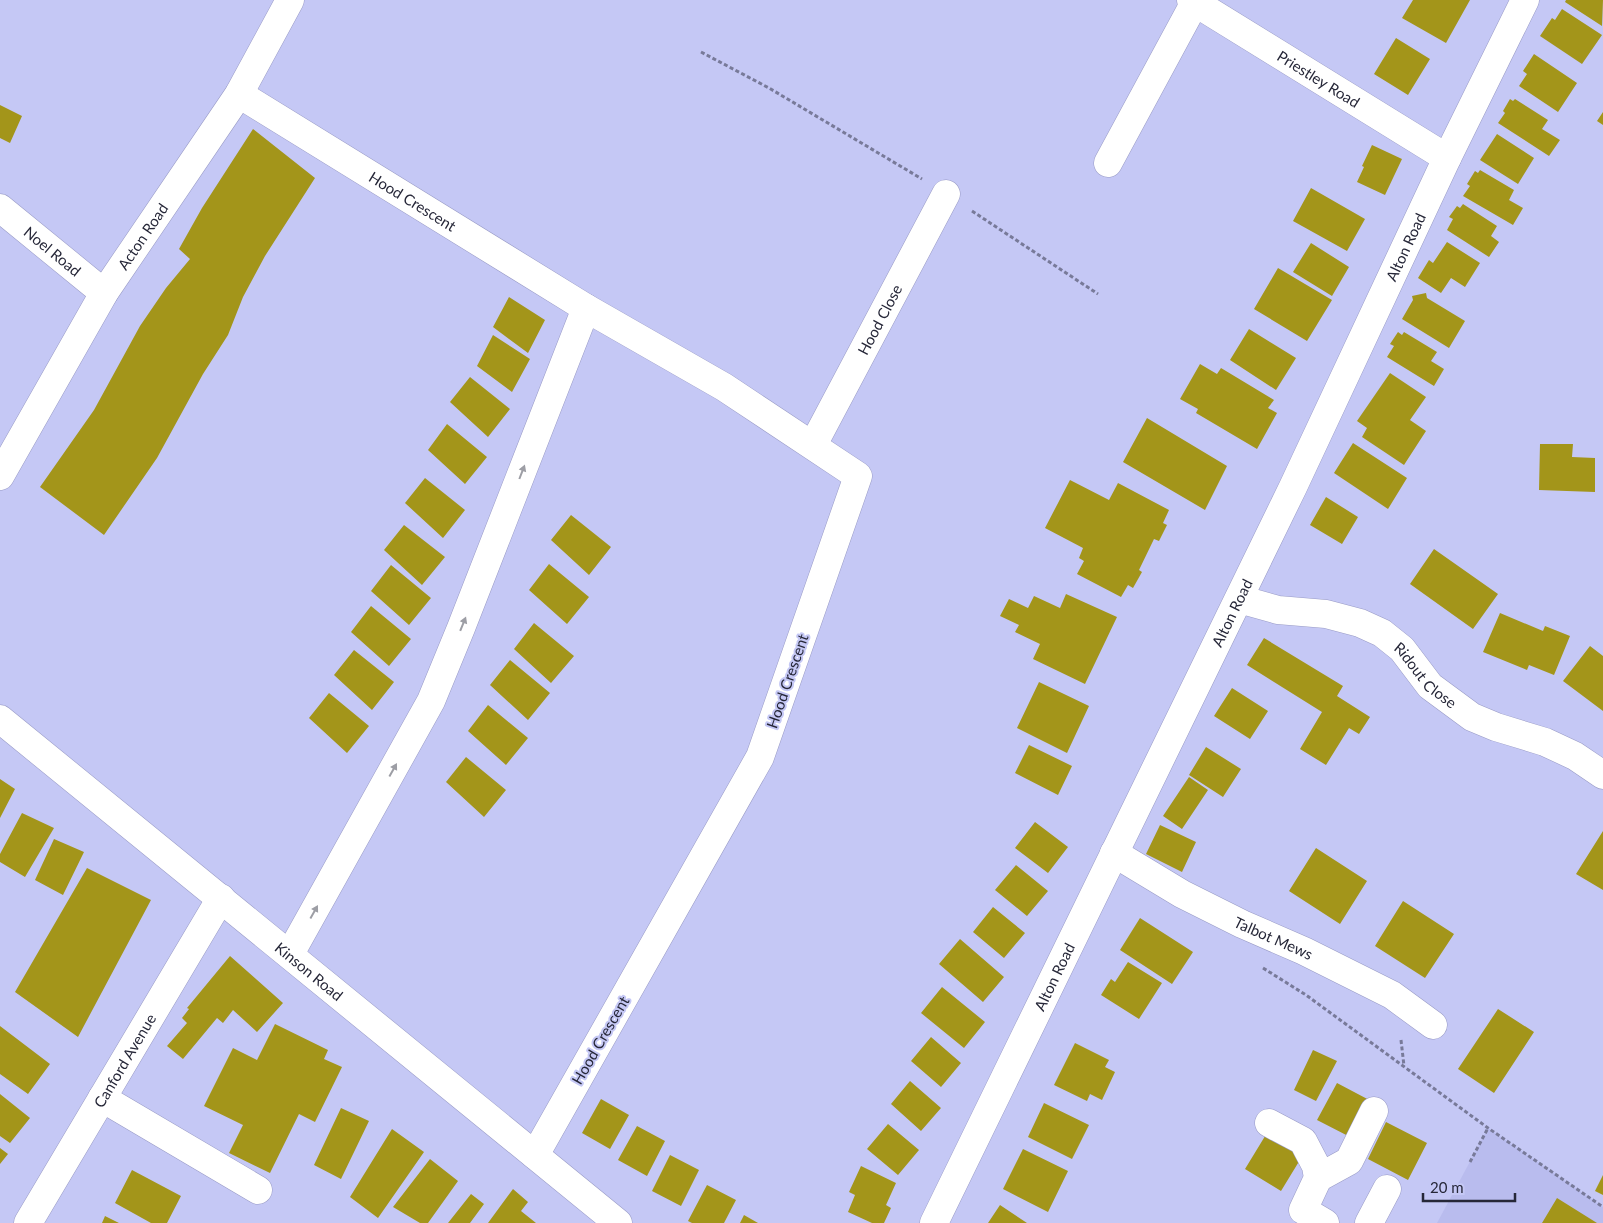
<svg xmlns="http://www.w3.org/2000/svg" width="1603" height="1223" font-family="Lato,sans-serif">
<rect width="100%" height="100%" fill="#c5c8f5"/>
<path fill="#b9bcee" d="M1488,1128L1603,1207V1223H1437Z"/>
<path fill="#a3951a" d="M1413,0H1470L1446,43L1402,18Z
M1566,0H1603L1602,26L1565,2Z
M1562,9L1602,35L1582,64L1540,36L1552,18L1555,20Z
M1396,38L1430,59L1408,95L1374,74Z
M1534,54L1577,83L1558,112L1519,86L1527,74L1523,71Z
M1510,99L1513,101L1515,99L1548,120L1542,129L1560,140L1549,156L1498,123L1505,113L1503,111Z
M0,105L22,116L10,143L0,138Z
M1603,112V125L1597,121Z
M253,129L315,178L265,256L243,297L228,335L203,374L157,458L104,535L40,487L94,410L140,326L166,288L190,259L179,249L202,208Z
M1497,134L1534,158L1518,184L1480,160Z
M1372,145L1402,159L1385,195L1357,182L1364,167L1362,166Z
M1480,170L1514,190L1509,200L1523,208L1513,225L1463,196L1470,186L1467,184L1475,171L1478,173Z
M1311,188L1365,219L1347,251L1293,221Z
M1463,204L1497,226L1491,236L1499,242L1489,257L1447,230L1453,219L1449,217L1457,206L1460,208Z
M1447,242L1480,263L1465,287L1451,278L1441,293L1418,278L1429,260L1433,263Z
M1311,243L1349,267L1332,296L1293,272Z
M1278,268L1332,300L1307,341L1254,309Z
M1426,293L1427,298L1465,321L1449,348L1402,319L1413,300L1412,296Z
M509,297L545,320L528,353L493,327Z
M1249,329L1296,358L1276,390L1230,360Z
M1398,332L1402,335L1404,332L1437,352L1431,361L1444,369L1434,386L1387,357L1394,346L1390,344Z
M493,335L530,359L512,392L477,366Z
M1200,364L1217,374L1221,368L1274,400L1268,408L1277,413L1257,449L1196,413L1198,409L1180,399Z
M1390,373L1426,397L1410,420L1426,431L1404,465L1362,437L1367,428L1357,421Z
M470,377L510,409L488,437L450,402Z
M1147,418L1227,466L1205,510L1123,462Z
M447,424L487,457L465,484L428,450Z
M1353,443L1407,478L1388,509L1334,473Z
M1540,444H1573L1572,457L1595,458V492L1539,490Z
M425,478L465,510L443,538L405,503Z
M1070,480L1109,500L1118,483L1169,510L1163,523L1167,525L1159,541L1154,539L1139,570L1142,572L1133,588L1128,585L1121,597L1077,574L1084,561L1079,558L1083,548L1045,528Z
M1326,497L1358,517L1342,544L1310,525Z
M571,515L611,547L589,575L551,540Z
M404,525L445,557L422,585L384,550Z
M1434,549L1498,594L1473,629L1410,584Z
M549,564L589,597L567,624L529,590Z
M391,565L431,598L409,625L371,591Z
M1066,594L1117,617L1085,684L1033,659L1040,644L1015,632L1019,625L1000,616L1009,599L1028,608L1034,596L1060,608Z
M371,606L411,639L389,666L351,632Z
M1500,613L1543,631L1545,626L1570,636L1554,675L1529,665L1527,670L1483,652Z
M534,623L574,656L551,683L514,649Z
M1264,638L1343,686L1337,696L1370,717L1359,734L1349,728L1326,765L1300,749L1322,712L1247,665Z
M1590,646L1603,656V711L1563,681Z
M354,650L394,682L372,710L334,675Z
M510,660L550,693L528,720L490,685Z
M1039,682L1089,706L1067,753L1017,728Z
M1232,688L1268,711L1250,739L1214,716Z
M329,693L369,726L347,753L309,718Z
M488,705L528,738L506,765L468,731Z
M1029,745L1072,766L1058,795L1015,773Z
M1206,747L1241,769L1223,797L1189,775Z
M466,757L506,790L484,817L446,782Z
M1189,777L1208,790L1182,829L1163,816Z
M0,779L15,789L0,818Z
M22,813L54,828L25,877L0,862V854Z
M1035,822L1068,847L1048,873L1015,848Z
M1160,825L1196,842L1182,872L1146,854Z
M1603,831V890L1576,874Z
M54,839L84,852L63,895L35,880Z
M1316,848L1367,881L1340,924L1289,891Z
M1016,865L1048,891L1027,916L995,890Z
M87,868L151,900L78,1037L15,992Z
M1403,901L1454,934L1425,978L1375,946Z
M993,907L1025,933L1004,958L973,932Z
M1140,918L1193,952L1172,984L1120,950Z
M960,939L1004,977L983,1002L939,964Z
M230,956L283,1003L257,1032L233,1010L223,1023L217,1018L183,1059L167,1046L187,1023L182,1018L189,1009L187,1008Z
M1128,962L1162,983L1139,1019L1101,995L1111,979L1115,982Z
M942,987L985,1022L964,1048L921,1013Z
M1498,1009L1534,1032L1494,1093L1458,1069Z
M275,1024L328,1050L324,1059L342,1067L315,1122L299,1114L270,1173L229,1153L243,1125L204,1106L233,1048L257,1060Z
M0,1026L50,1064L28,1094L0,1074Z
M931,1037L961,1063L941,1087L911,1061Z
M1075,1043L1109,1060L1105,1067L1115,1072L1102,1100L1090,1094L1087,1101L1054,1085Z
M1313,1050L1337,1061L1316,1101L1294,1090Z
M910,1081L941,1108L921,1131L891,1104Z
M1337,1083L1373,1102L1354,1139L1317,1120Z
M0,1094L30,1118L10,1143L0,1136Z
M601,1099L629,1115L610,1149L582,1133Z
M1044,1103L1089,1125L1072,1159L1028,1137Z
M341,1108L369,1121L341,1179L314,1165Z
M1386,1122L1427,1143L1408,1180L1368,1159Z
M888,1124L919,1150L898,1175L867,1149Z
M637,1126L665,1141L647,1176L618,1160Z
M1270,1128L1306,1150L1281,1191L1245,1169Z
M392,1129L424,1152L378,1218L350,1197Z
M0,1148L8,1154L0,1164Z
M1023,1149L1068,1171L1048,1212L1003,1189Z
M670,1155L699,1170L681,1206L652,1191Z
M430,1159L458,1181L428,1223H420L393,1207Z
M861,1166L896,1183L886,1205L891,1208L884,1223H872L848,1212L855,1195L849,1192Z
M132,1170L181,1196L167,1223H151L115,1203Z
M1603,1175V1195L1595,1191Z
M707,1185L736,1200L724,1223H692L688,1221Z
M513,1189L528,1202L521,1211L536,1223H488Z
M471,1194L484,1204L470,1223H448Z
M1557,1198L1597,1223H1542Z
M1000,1205L1027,1223H988Z
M744,1215L758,1223H740Z
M105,1216L119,1223H102Z"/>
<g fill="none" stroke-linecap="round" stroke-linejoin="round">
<defs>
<g id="minor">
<path id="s1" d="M1191,0L1447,158"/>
<path id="s2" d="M239,94L586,308L724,387L858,476L760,757L535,1155"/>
<path d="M1108,163L1195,2"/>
<path id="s3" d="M0,208L104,293"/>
<path id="s4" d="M813,445L946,194"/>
<path id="s5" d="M0,476L104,293L239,94L290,0"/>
<path id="s6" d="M1239,599L1278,610L1326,614L1360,623L1382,633L1402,649L1430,686L1472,717L1496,727L1545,742L1575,756L1603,775"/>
<path id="s7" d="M0,719L618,1223"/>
<path id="s8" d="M1114,853L1182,894L1242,924L1304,951L1392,995L1433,1025"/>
<path d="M290,954L431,701L461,628L586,308"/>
<path d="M102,1098L258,1190"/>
<path d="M1269,1123L1303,1141L1316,1166L1318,1178L1303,1210L1325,1223"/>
<path d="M1318,1178L1349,1161L1374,1111"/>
<path id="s9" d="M28,1223L221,898"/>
<path id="s10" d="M934,1223L1293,487L1447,158L1525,0"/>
<path d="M1369,1223L1387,1189"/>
</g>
</defs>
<use href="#minor" stroke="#999bc6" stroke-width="29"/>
<path stroke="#787a99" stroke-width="3" stroke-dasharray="4 2.5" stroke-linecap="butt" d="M701,52L769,88L922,179
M972,211L1098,294
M1263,968L1306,995L1488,1128L1603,1207
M1401,1040L1404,1066
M1470,1162L1488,1128"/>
<use href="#minor" stroke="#fff" stroke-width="28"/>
</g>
<defs><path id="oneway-solid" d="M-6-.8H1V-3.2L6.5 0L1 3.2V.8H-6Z" transform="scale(1.25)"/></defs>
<g fill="#9d9ea5">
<use href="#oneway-solid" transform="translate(522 472) rotate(-69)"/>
<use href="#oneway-solid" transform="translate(463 624) rotate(-68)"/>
<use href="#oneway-solid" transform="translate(393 770) rotate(-61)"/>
<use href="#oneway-solid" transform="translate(314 912) rotate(-61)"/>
</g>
<g text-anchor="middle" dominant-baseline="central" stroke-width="4" stroke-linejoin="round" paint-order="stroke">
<g font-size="15" fill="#262738" stroke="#c5c8f5">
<text stroke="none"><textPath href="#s1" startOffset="150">Priestley Road</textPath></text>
<text stroke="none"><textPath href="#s2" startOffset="204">Hood Crescent</textPath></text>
<text stroke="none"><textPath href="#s5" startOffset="279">Acton Road</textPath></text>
<text stroke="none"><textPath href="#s10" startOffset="1084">Alton Road</textPath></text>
<text stroke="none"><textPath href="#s3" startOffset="68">Noel Road</textPath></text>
<text stroke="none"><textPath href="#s4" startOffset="142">Hood Close</textPath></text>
<text stroke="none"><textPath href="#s10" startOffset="679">Alton Road</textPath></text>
<text stroke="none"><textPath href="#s6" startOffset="209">Ridout Close</textPath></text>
<text transform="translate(787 681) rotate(-71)">Hood Crescent</text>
<text stroke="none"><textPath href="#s8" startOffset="181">Talbot Mews</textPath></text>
<text stroke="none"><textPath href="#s7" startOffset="399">Kinson Road</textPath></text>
<text stroke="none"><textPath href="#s10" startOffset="274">Alton Road</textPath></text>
<text transform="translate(600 1040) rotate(-60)">Hood Crescent</text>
<text stroke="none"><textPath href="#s9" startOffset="189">Canford Avenue</textPath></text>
</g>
</g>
<path d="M1423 1193v8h92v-8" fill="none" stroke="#262738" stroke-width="2.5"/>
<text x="1430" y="1193" font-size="15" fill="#262738" stroke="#c5c8f5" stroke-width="4" paint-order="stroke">20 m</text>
</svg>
